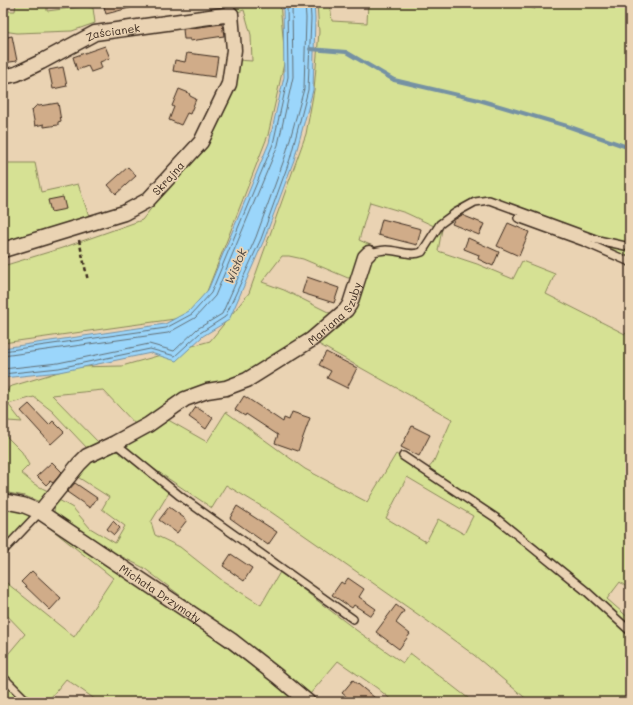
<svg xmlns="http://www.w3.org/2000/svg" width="633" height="705" font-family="Mali,sans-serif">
<rect width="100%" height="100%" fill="#ead3b3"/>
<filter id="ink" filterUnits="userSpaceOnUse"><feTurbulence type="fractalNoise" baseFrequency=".025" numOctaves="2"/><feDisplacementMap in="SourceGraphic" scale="8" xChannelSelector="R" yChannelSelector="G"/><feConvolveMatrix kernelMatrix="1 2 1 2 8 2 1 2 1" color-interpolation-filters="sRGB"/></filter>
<g filter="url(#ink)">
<path fill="#d6e194" stroke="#888659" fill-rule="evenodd" d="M16,3H47V11L86,6L93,8L95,23L72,31L17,33L3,31V11H15Z
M231,3H280L285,59L268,135L204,299L182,318L3,343V266L62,248L142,220L202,144L237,60L252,61L251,35L244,10L231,14Z
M317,3H330L332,21L367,23L368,3H516L535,9L537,3H630V245L615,243L492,198L441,220L434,226L406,213L370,202L359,240L375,247L362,258L354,277L348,278L303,259L289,256H282L262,282L284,290L336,316L269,363L138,427L103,390L52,395L101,445L88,449L52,411L34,397L8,404L22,422L8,421L3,422V389L8,391L9,387L75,367L122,366L210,341L249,293L306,134L314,90L319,32Z
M3,163H35L41,192L78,184L90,219L3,246Z
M542,220C570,232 599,247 630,248V260Z
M440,227L442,229L438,251L477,264L513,279L522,261L555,274L546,294L625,334L630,330V590L620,582L607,599L630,619V630L549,556L448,483L427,470L433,463L452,419L313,341L340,318L370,256L387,252L417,256Z
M226,412L305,469L367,502L396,454L493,519L597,604L630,635V702H530L474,655L426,620L271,512L226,485L212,508L139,459C133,454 127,450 126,443L163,417L207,442ZM407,477L473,516L464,534L438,519L426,542L386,518Z
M3,433L22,452L29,465L21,473L34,484L52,493L40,502L25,496L3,492Z
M114,449L170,491L151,522L155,535L180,547L223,581L261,605L280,572L356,630L403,663L410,653L473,702H394L377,688L338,661L310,694L144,568L109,550L54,512L55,502L57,499L73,508L90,528L115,543L125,526L102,509L109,497L73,474L81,466Z
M3,507L27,513L29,514V519L26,523L3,546Z
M45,524L53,527L191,620L299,702H99L66,679L47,702H34L3,672V660L25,634L3,611V580L74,637L113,578Z
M3,682L23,702H3Z"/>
<path fill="#9bd6fb" stroke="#7591a3" d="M283,3H314L315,18L313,90L294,160L264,240L229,320L203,336L176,361L151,353L59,372L3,378V348L165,324L189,311L208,290L269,143L284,77Z"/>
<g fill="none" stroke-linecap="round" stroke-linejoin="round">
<path stroke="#616f76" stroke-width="1" d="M3,351L166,328L192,314L211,293L273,144L288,77L287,3
M3,356L168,333L195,318L215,296L278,145L293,77L292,3
M3,369L58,363L149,344L174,351L197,329L222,314L256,237L285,157L304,89L306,18L305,3
M3,374L59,368L150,349L175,356L200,333L225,317L261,239L290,159L308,90L311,18L310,3"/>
<path stroke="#7591a3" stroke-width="4" d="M310,49L346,52L394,80L479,100L567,126L630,148"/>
</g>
<path fill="#d0ac89" stroke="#3b2a1e" d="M103,3H137V6L106,14Z
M222,24L224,36L190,41V39H184L183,29Z
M12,36L17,61L3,63V38Z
M105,46L110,58L100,62L102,68L91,72L88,66L77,70L73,57Z
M187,53L218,57L215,77L173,71L175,60L185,62Z
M63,67L67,86L53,89L49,70Z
M179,89L189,93L190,96L196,99L190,114L187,113L181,125L169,120L174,107L172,106Z
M58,103L61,121L58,122V125L44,127V124L35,126L32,110L37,105L39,106Z
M128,167L136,176L116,194L108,185Z
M63,197L66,209L51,212L48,200Z
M462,215L484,224L479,235L452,224L454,220Z
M382,219L421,229L417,245L378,235Z
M508,223L529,232L519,256L497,246Z
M468,238L499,252L493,266L478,259L479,255L464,249Z
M307,277L339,288L334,303L302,293Z
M326,352L357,368L347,388L327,378L331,371L319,365Z
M244,396L283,422L284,418L289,420L292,412L310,418L298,451L275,443L278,435L246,414L245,416L235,410Z
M29,404L49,425L53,421L64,432L51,444L21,411Z
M196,407L213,418L206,429L189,417Z
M412,426L430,435L419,456L401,447Z
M52,462L62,472L53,483L50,481L46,485L37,476Z
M75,483L97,498L90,508L67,492Z
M237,506L277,532L268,545L230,518Z
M169,507L187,520L177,533L159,520Z
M113,521L120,528L114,535L107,529Z
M231,554L252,568L244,581L223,566Z
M32,571L61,598L50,610L21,582Z
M348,578L364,589L359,597L376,609L371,616L354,605L352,608L332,595L341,582L344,584Z
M396,605L404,611L396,623L410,634L399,649L376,632Z
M353,680L380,702H353L342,693Z"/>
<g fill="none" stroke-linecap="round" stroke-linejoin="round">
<defs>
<path id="lane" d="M518,218L584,242L630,262
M369,253C375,252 381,250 386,250C398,250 411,257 422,252L440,224L455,213L475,202L489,200L598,240L630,247
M115,443L180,496L353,619
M403,456L496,518L586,591L630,631
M3,551L40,512
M3,677L28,702"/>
<g id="street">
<path id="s1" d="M3,77L16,74L41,62L95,33L231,14L234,50L229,84L201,142L148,200L124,213L3,250"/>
<path id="s2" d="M3,501L23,505L40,512L231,640L277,676L308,702"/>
<path id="s3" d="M40,512L79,464L87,456L115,443L148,425L185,399L207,391L226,388L247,380L311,340L346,310L350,304L365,257L369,253"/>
</g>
</defs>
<use href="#lane" stroke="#3b2a1e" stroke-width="10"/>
<use href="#street" stroke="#3b2a1e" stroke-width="17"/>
<path stroke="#3b2a1e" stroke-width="2.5" stroke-dasharray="4 3" stroke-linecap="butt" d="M79,240L88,281"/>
<use href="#lane" stroke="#ead3b3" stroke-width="7"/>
<use href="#street" stroke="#ead3b3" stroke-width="14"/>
</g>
</g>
<g text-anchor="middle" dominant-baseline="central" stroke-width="3.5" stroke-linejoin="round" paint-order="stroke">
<g font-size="11" fill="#3b2a1e" stroke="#ead3b3">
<text stroke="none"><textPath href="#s1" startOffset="120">Zaścianek</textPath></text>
<text transform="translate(168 178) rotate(-48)">Skrajna</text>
<text stroke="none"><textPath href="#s3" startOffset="364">Mariana Szuby</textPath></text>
<text stroke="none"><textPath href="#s2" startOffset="184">Michała Drzymały</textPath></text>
</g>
<g font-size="12" font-style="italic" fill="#49443f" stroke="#ead3b3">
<text transform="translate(235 266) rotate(-67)">Wisłok</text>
</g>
</g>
<rect width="633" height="705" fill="none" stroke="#ead3b3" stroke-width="16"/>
<rect x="8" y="8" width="617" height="689" fill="none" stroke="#3b2a1e" stroke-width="1.5" filter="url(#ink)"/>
</svg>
